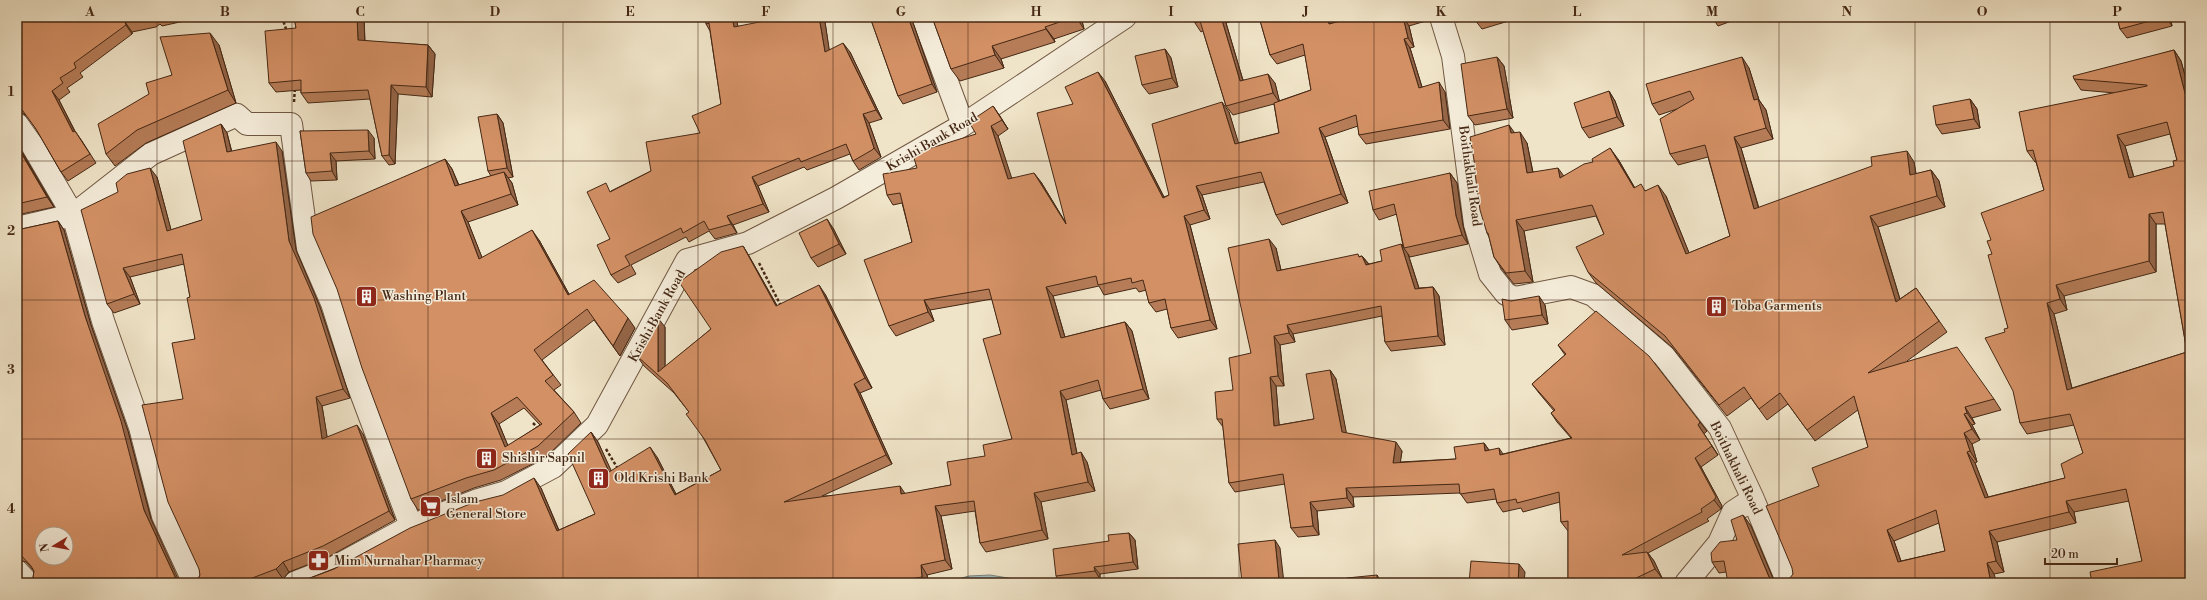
<svg xmlns="http://www.w3.org/2000/svg" width="2207" height="600" font-family="'Libre Bodoni',serif">
<rect width="100%" height="100%" fill="#f0e4c8"/>
<filter id="stains"><feTurbulence type="fractalNoise" baseFrequency=".005" numOctaves="4"/><feColorMatrix values="0 0 0 0 .2 0 0 0 0 .09 0 0 0 0 .02 0 0 0 .5 -.17"/></filter>
<radialGradient id="worn" r=".72"><stop offset=".6" stop-color="#630" stop-opacity="0"/><stop offset="1" stop-color="#630" stop-opacity=".3"/></radialGradient>
<path fill="#9ebcc0" stroke="#7a817c" d="M990,575L1038,583H943L969,576Z"/>
<g fill="none" stroke-linecap="round" stroke-linejoin="round">
<path stroke="#72726a" stroke-width="1" d="M957,583C977,578 996,579 1017,583"/>
<defs>
<path id="street" d="M923,17L963,125
M1441,17L1453,56L1475,224L1490,274L1506,294L1515,298L1571,287L1593,295L1664,356L1720,428L1753,499L1788,583
M17,124L32,145L73,215L17,228
M17,571L28,583
M194,583L163,516L140,427L103,321L73,215L151,154L237,115L247,124H291L308,248L332,303L357,382L411,526
M294,583L335,567L411,526L478,500L506,492L553,467L597,425L687,260L748,243L836,198L963,125L1125,17
M1686,583L1719,543L1733,512L1753,499"/>
</defs>
<use href="#street" stroke="#705742" stroke-width="24"/>
<path stroke="#452815" stroke-width="2.5" stroke-dasharray="3 2" stroke-linecap="butt" d="M282,17L287,32
M294,102L295,87
M759,263L781,306
M533,423L538,428
M606,449L618,469"/>
<use href="#street" stroke="#f5eddb" stroke-width="22"/>
</g>
<path fill="#b57c57" stroke="#452815" fill-rule="evenodd" d="M17,17H202L162,26L160,24L156,27L132,32V34L80,73L83,77L67,88L70,92L59,100L75,131L82,141L96,163L68,181L61,172L37,130L27,116L22,113L17,112Z
M294,17H364L365,41L428,45L435,54L432,97L398,94L395,164L389,165L382,156L370,99L308,103L301,93V90L276,92L269,83L296,28Z
M736,17L738,27L825,22L829,50L850,52L882,119L869,123L881,157L878,159L859,170L853,161L850,154L807,170L804,167L758,186L769,212L733,225L737,233L715,239L709,231L689,242L686,237L631,265L636,274L618,283L611,275L610,239L611,191L651,171L700,133L721,104L710,31L706,24Z
M870,17H911L937,92L903,104L898,96Z
M932,17H1081L1084,29L1054,39L1055,42L1001,59L1004,68L960,81L951,69Z
M1193,17H1244L1226,23L1243,80L1275,83L1279,101L1311,90L1305,55L1277,64L1270,55L1259,17H1331L1332,23L1356,17H1429V20L1409,26L1414,47L1410,48L1422,87L1445,92L1450,129L1366,144L1359,135L1358,126L1325,137L1348,203L1282,225L1276,215L1264,182L1202,195L1210,219L1190,225L1217,329L1178,338L1171,328L1167,309L1156,312L1149,303L1146,290L1139,292L1136,288L1104,295L1099,286L1053,296L1065,337L1125,322L1132,331L1149,399L1110,409L1103,399L1101,390L1066,400L1077,453L1087,462L1095,491L1041,502L1048,539L986,552L980,543L975,511L941,516L952,569L927,575L928,583H297L541,488L559,530L595,514L591,432L598,442L611,471L657,457L676,494L721,470L689,412L674,393L644,366L637,356L665,327V367L711,329L743,246L749,256L777,306L825,294L872,388L860,393L892,464L822,496L905,494L951,485L985,456L1012,439L1001,334L992,299L930,310L934,321L896,336L889,326L912,242L902,203L893,205L887,195L917,168L976,134L993,106L1008,129L998,136L1011,178L1041,182L1065,222L1073,104L1105,81L1164,197L1169,195L1229,112L1238,143L1279,133L1274,104L1233,115L1226,106L1203,31L1201,32L1195,23Z
M1452,17H1522L1482,29L1475,20L1474,17L1456,22Z
M1712,17H1737V19L1718,26Z
M2117,17H2170L2172,26L2127,38L2120,29Z
M219,45L236,103L146,143L115,166L106,154L172,75Z
M1165,49L1171,58L1178,87L1149,94L1142,85Z
M2174,50L2181,61L2190,94V583L2142,561L2129,501L2074,512L2076,523L1997,542L2004,572L1994,574H1793L1819,486L1868,447L1858,410L1815,441L1788,404L1767,420L1751,398L1727,416L1672,347L1596,283L1588,272L1604,234L1596,216L1524,231L1533,282L1514,284L1501,268L1494,257L1489,237L1487,233L1475,166L1515,133L1527,143L1533,172L1564,176L1618,159L1635,188L1666,196L1689,253L1730,236L1708,157L1678,165L1670,154L1677,109L1659,115L1652,104L1749,68L1759,100L1766,110L1773,139L1741,148L1759,208L1914,162L1916,174L1931,170L1939,181L1945,207L1878,227L1900,299L1916,288L1947,332L1907,361L1994,399L2001,410L1972,418L1975,424L1972,425L1980,440L1972,444L1977,462L1975,463L1988,497L2065,478L2083,453L2074,425L2027,434L2020,423L2005,332L2008,328L1992,254L1991,240L2044,190L2036,162H2035L2027,151L2115,93L2081,90L2074,79ZM2170,134L2177,160L2174,166L2134,177L2125,146ZM2156,224H2165L2187,352L2072,388L2054,314L2067,310L2064,296L2156,272ZM1939,523L1945,551L1901,561L1894,541Z
M1497,57L1504,66L1513,118L1475,125L1468,116Z
M1609,91L1615,101L1624,126L1589,138L1582,128Z
M1970,99L1977,109L1980,128L1942,134L1936,125Z
M497,114L503,123L513,177L508,178L512,183L518,205L468,222L482,258L539,240L569,294L635,328L620,356L594,320L542,360L561,385L554,390L574,412L581,423L546,457L501,480L474,488L418,510L411,499L445,159L452,169L459,185L491,176L488,171ZM524,408L540,425L508,446L499,424Z
M221,124L227,133L232,152L282,151L296,250L320,307L350,398L322,406L327,437L363,434L395,520L330,556L289,572L283,579L271,583H195L197,581L200,575L183,399L195,339L190,297L184,264L130,277L140,304L114,313L107,304L157,177L171,230L202,220Z
M300,131L374,138L375,159L336,161L337,180L311,181L306,173Z
M17,145L22,152L54,207L17,215Z
M1450,173L1457,183L1463,226L1468,244L1410,257L1408,254L1419,288L1433,287L1439,296L1445,345L1391,351L1385,342L1382,316L1293,334L1295,342L1280,345L1284,386H1276L1279,425L1314,419L1330,370L1336,379L1346,433L1402,451L1400,462L1456,459L1484,443L1489,450L1503,454L1571,438L1557,422L1551,413L1554,411L1539,393L1532,384L1565,355L1558,345L1700,422L1707,431L1704,434L1718,455L1701,467L1722,506L1721,509L1707,519L1709,521L1648,553L1654,561L1662,578L1651,583H1557L1568,580V531L1561,522L1560,502L1523,512L1521,508L1503,512L1497,503L1496,499L1467,503L1460,493L1353,497L1354,507L1317,511L1319,535L1298,537L1291,528L1285,484L1235,492L1229,483L1223,427L1217,419L1233,390L1251,353L1276,248L1281,270L1362,256L1369,264L1382,261L1401,244L1403,246L1397,214L1379,220L1373,210Z
M58,221L64,230L91,325L128,431L151,519L33,578L34,571L33,570L26,562L17,559V230Z
M833,228L846,254L818,267L811,258Z
M1511,301L1545,305L1548,324L1512,330L1505,320Z
M1743,515L1751,526L1774,581L1726,572L1719,573L1712,562L1737,540Z
M1129,533L1135,540L1138,569L1100,574V579L1070,583H1060L1056,576L1109,541Z"/>
<path fill="#946547" stroke="#452815" d="M357,17H364L365,50L358,40Z
M732,17H736L740,36L734,27Z
M819,17H821L825,22L831,61L825,52Z
M908,17H911L937,92L932,84Z
M1076,17H1081L1084,29Z
M1221,17H1222L1226,23L1246,91L1240,81Z
M1327,17H1331L1336,33L1329,24Z
M1403,17L1409,26L1414,47L1408,38Z
M2166,17H2170L2172,26Z
M125,22L132,32V34L126,25Z
M1045,27L1054,39L1055,42L1046,29Z
M210,33L219,45L236,103L228,90Z
M1404,39L1410,48L1425,97L1419,88Z
M843,43L850,52L882,119L876,110Z
M428,45L435,54L432,97L426,87Z
M992,46L1001,59L1004,68L995,55Z
M1165,49L1171,58L1178,87L1172,78Z
M2174,50L2181,61L2190,94V113Z
M1497,57L1504,66L1513,118L1507,109Z
M1742,57L1749,68L1759,100L1766,110L1773,139L1766,128L1754,100Z
M1098,72L1105,81L1169,207L1163,198Z
M1268,74L1275,83L1280,103L1273,93Z
M1439,82L1445,92L1450,129L1443,120Z
M391,85L398,94L395,164L389,155Z
M52,91L59,100L80,142L73,132Z
M1609,91L1615,101L1624,126L1617,117Z
M1970,99L1977,109L1980,128L1974,119Z
M1222,102L1229,112L1242,154L1235,144Z
M993,106L1000,116L1008,129L1002,120Z
M497,114L503,123L513,177L507,168Z
M863,114L869,123L881,157L874,148Z
M221,124L227,133L234,162L227,152Z
M1509,125L1517,136L1511,133Z
M991,126L998,136L1015,188L1008,179Z
M1319,128L1325,137L1348,203L1341,194Z
M368,130L374,138L375,159L369,151Z
M1520,132L1527,143L1535,184L1527,173Z
M2117,135L2125,146L2137,189L2129,178Z
M1734,137L1741,148L1762,220L1754,209Z
M276,142L282,151L296,250L320,307L350,398L343,389L289,241Z
M17,145L22,152L54,207L47,197Z
M1610,148L1618,159L1641,199L1634,188Z
M1907,151L1914,162L1918,186L1910,175Z
M330,153L336,161L337,180L332,171Z
M445,159L452,169L463,197L455,186Z
M150,168L157,177L174,241L167,231Z
M1558,168L1566,179L1560,178Z
M1931,170L1939,181L1945,207L1937,196Z
M504,172L512,183L518,205L511,194Z
M1034,173L1041,182L1072,233L1066,224Z
M1450,173L1457,183L1463,226L1468,244L1462,235L1456,216Z
M752,177L758,186L769,212L763,204Z
M1658,185L1666,196L1694,265L1686,254Z
M1196,186L1202,195L1210,219L1204,210Z
M461,211L468,222L487,270L479,259Z
M2149,214L2156,224V272L2149,261Z
M727,216L733,225L737,233L731,224Z
M1184,216L1190,225L1217,329L1210,320Z
M1870,216L1878,227L1904,313L1896,302Z
M827,219L833,228L846,254L839,244Z
M1516,220L1524,231L1533,282L1525,271Z
M58,221L64,230L91,325L128,431L151,519L180,583H179L176,579L144,510L85,316Z
M532,230L539,240L575,305L568,295Z
M1269,239L1276,248L1283,280L1277,271Z
M1401,244L1408,254L1422,298L1415,289Z
M743,246L749,256L783,316L776,306Z
M1362,256L1369,265H1366Z
M123,268L130,277L140,304L134,294Z
M819,285L825,294L872,388L865,378Z
M2056,285L2064,296L2067,310L2060,299Z
M1046,287L1053,296L1068,348L1061,338Z
M1433,287L1439,296L1445,345L1438,336Z
M1539,296L1545,305L1548,324L1542,315Z
M924,300L930,310L934,321L928,312Z
M2047,303L2054,314L2075,401L2067,390Z
M628,318L635,328L620,356L613,346Z
M658,318L665,327V381L658,372Z
M1125,322L1132,331L1149,399L1143,389Z
M1287,325L1293,334L1295,342L1289,333Z
M1274,336L1280,345L1284,386L1278,376Z
M1330,370L1336,379L1348,441L1342,432Z
M1270,377L1276,386L1280,435L1274,426Z
M854,384L860,393L892,464L886,455Z
M1060,391L1066,400L1079,464L1072,455Z
M316,397L322,406L329,448L322,439Z
M1965,407L1972,418L1975,424L1967,413Z
M491,413L499,424L513,458L505,447Z
M1964,414L1972,425L1980,440L1972,429Z
M1700,422L1707,431L1704,434L1718,455L1698,425Z
M357,425L363,434L395,520L389,511Z
M591,432L598,442L616,481L609,472Z
M1964,433L1972,444L1977,462L1970,451Z
M1396,442L1402,451L1399,472L1393,463Z
M1484,443L1490,452L1485,451Z
M650,447L657,457L681,504L675,495Z
M1499,448L1505,457L1500,455Z
M1081,452L1087,462L1095,491L1088,482Z
M1967,452L1975,463L1993,509L1985,498Z
M1695,458L1701,467L1722,506L1721,509L1714,500Z
M534,478L541,488L563,541L557,531Z
M900,486L906,495L901,494Z
M1346,488L1353,497L1354,507L1347,498Z
M1034,493L1041,502L1048,539L1042,530Z
M2066,501L2074,512L2076,523L2069,512Z
M1310,502L1317,511L1319,535L1313,526Z
M935,506L941,516L952,569L945,560Z
M1743,515L1751,526L1775,583L1769,577Z
M1887,530L1894,541L1905,573L1898,562Z
M1989,531L1997,542L2004,572L1996,561Z
M1129,533L1135,540L1138,569L1133,562Z
M1275,540L1280,548L1284,583L1279,580Z
M1647,552L1654,561L1662,578L1655,569Z
M283,562L289,572L283,579L276,569Z
M1987,563L1994,574L1997,583H1991Z
M1519,564L1525,572L1524,583H1518Z
M921,565L927,575L928,583H926L922,577Z
M1094,567L1100,574V579L1095,571Z
M1377,575L1382,583H1377Z"/>
<path fill="#d39065" stroke="#452815" fill-rule="evenodd" d="M17,17H150L125,22L126,25L74,63L76,68L60,78L63,83L52,91L73,132L75,131L90,154L61,172L36,129L20,107L17,104Z
M294,17H357L358,40L428,45L426,87L391,85L389,155L382,156L368,90L301,93V80L269,83L265,31L296,28Z
M704,17H732L734,27L785,17H819L825,52L843,43L876,110L863,114L874,148L872,150L853,161L846,144L801,162L799,158L752,177L763,204L727,216L731,224L709,230L704,221L683,233L681,228L625,256L630,265L611,275L597,245L610,239L587,192L606,183L610,192L651,171L646,142L700,133L692,116L721,104L709,23L706,24Z
M870,17H908L932,84L898,96Z
M932,17H1074L1045,27L1046,29L992,46L995,55L951,69Z
M1193,17H1221L1240,81L1268,74L1273,93L1226,106L1200,21L1195,23Z
M1259,17H1327L1329,24L1356,17H1403L1408,38L1404,39L1419,88L1439,82L1443,120L1359,135L1356,115L1319,128L1341,194L1276,215L1261,172L1196,186L1204,210L1184,216L1210,320L1171,328L1165,299L1149,303L1143,280L1132,283L1131,278L1098,285L1096,276L1046,287L1061,338L1125,322L1143,389L1103,399L1098,380L1060,391L1072,455L1081,452L1088,482L1034,493L1042,530L980,543L974,501L935,506L945,560L921,565L922,577L890,582L891,583H297L334,569L410,528L475,502L503,495L534,478L557,531L595,514L568,454L591,432L609,472L650,447L675,495L721,470L705,440L686,414L689,412L667,383L637,356L658,318V372L711,329L679,282L721,252L743,246L776,306L819,285L865,378L854,384L886,455L784,502L900,486L901,494L951,485L947,462L985,456L983,445L1012,439L983,339L1001,334L989,289L924,300L928,312L889,326L864,260L912,242L900,193L887,195L883,174L917,168L913,155L918,152L976,134L969,122L993,106L1002,120L991,126L1008,179L1034,173L1066,224L1037,113L1073,104L1065,87L1098,72L1163,198L1169,195L1152,124L1222,102L1235,144L1279,133L1274,103L1311,90L1303,44L1270,55Z
M1474,17H1485L1475,20Z
M2117,17H2165L2120,29Z
M210,33L228,90L137,130L106,154L98,124L149,94L146,83L172,75L160,37Z
M1165,49L1172,78L1142,85L1135,56Z
M2174,50L2190,113V583H2092L2090,572L2142,561L2126,489L2066,501L2069,512L1989,531L1996,561L1987,563L1991,583H1786L1793,574L1792,568L1766,506L1819,486L1812,468L1868,447L1854,396L1807,430L1780,393L1759,409L1744,387L1719,405L1665,336L1588,272L1576,247L1604,234L1592,205L1516,220L1525,271L1506,273L1494,257L1488,233H1487L1480,210L1474,166H1475L1470,137L1509,125L1511,133L1520,132L1527,173L1558,168L1560,178L1584,164L1593,162L1592,159L1610,148L1634,188L1641,184L1645,191L1658,185L1686,254L1730,236L1705,145L1670,154L1660,119L1694,99L1690,91L1652,104L1646,84L1742,57L1754,100L1758,99L1766,128L1734,137L1754,209L1872,166L1871,157L1907,151L1910,175L1931,170L1937,196L1870,216L1896,302L1916,288L1939,321L1868,373L1957,347L1994,399L1965,407L1967,413L1964,414L1972,429L1964,433L1970,451L1967,452L1985,498L2065,478L2061,464L2083,453L2070,414L2020,423L2013,391L1985,338L2005,332L2004,329L2008,328L1988,255L1992,254L1987,241L1991,240L1981,213L2044,190L2033,150L2027,151L2019,112L2147,86V85L2074,79L2073,76ZM2167,122L2177,160L2173,161L2174,166L2129,178L2117,135ZM2163,212L2187,352L2067,390L2047,303L2060,299L2056,285L2149,261V214ZM1936,510L1945,551L1898,562L1887,530Z
M1497,57L1507,109L1468,116L1461,64Z
M1609,91L1617,117L1582,128L1574,103Z
M1970,99L1974,119L1936,125L1933,106Z
M497,114L507,168L488,171L478,117Z
M221,124L227,152L276,142L289,241L314,298L343,389L316,397L322,439L357,425L389,511L323,546L283,562L276,569L239,583H195L197,581L200,575L199,569L168,502L142,405L183,399L172,343L195,339L187,298L190,297L182,254L123,268L134,294L107,304L81,210L118,192L116,183L127,174L150,168L167,231L202,220L183,141Z
M368,130L369,151L330,153L332,171L306,173L300,131Z
M17,146L47,197L17,204Z
M445,159L455,186L504,172L511,194L461,211L479,259L532,230L568,295L594,280L628,318L613,346L587,309L534,350L553,375L545,381L574,412L538,446L494,470L466,478L411,499L362,368L337,289L313,234L311,217ZM517,397L542,424L505,447L491,413Z
M1450,173L1456,216L1462,235L1404,248L1394,204L1373,210L1369,191Z
M827,219L839,244L811,258L799,233Z
M58,221L85,316L121,421L144,510L176,579L179,583H30L33,578L34,571L31,566L19,553L17,552V230ZM42,534H66V558H42Z
M1269,239L1277,271L1358,254L1359,257L1362,256L1366,265L1382,261L1380,250L1401,244L1415,289L1433,287L1438,336L1385,342L1381,306L1287,325L1289,333L1274,336L1278,376L1270,377L1274,426L1314,419L1306,374L1330,370L1342,432L1396,442L1393,463L1456,459L1454,447L1484,443L1485,451L1499,448L1500,455L1572,438L1551,413L1555,410L1532,384L1566,354L1558,345L1596,311L1649,356L1700,422L1698,425L1712,446L1695,458L1716,497L1714,500L1701,509L1702,512L1622,555L1647,552L1655,569L1632,580V583H1557V580H1568V521L1561,522L1559,492L1517,503L1516,499L1497,503L1494,489L1460,494L1459,484L1346,488L1347,498L1310,502L1313,526L1291,528L1283,474L1229,483L1222,419H1217L1215,392L1233,390L1229,358L1251,353L1228,248Z
M1539,296L1542,315L1505,320L1502,299L1511,301Z
M1743,515L1769,577L1777,583H1728L1724,561L1712,562L1711,553L1720,542L1737,540L1731,520Z
M1129,533L1133,562L1094,567L1095,571L1056,576L1053,549L1109,541L1108,535Z
M1275,540L1279,580L1294,579V583H1242L1238,544Z
M1471,561L1519,564L1518,583H1469Z
M1377,575V583H1315L1348,580L1347,578Z
M1412,580L1440,583H1384Z"/>
<path fill="none" stroke="#452815" stroke-width="1" stroke-opacity="0.55" d="M157,17V583M292,17V583M428,17V583M563,17V583M698,17V583M833,17V583M968,17V583M1104,17V583M1239,17V583M1374,17V583M1509,17V583M1644,17V583M1779,17V583M1915,17V583M2050,17V583M17,161H2190M17,300H2190M17,439H2190"/>
<defs>
<symbol id="building-square" viewBox="-11 -11 22 22"><rect x="-9" y="-9" width="18" height="18" rx="4" fill="#8f2418" stroke="#f5eddb"/><path d="M-4-6H4V6H1V3H-1V6H-4ZM-2.5-4.3h1.7v1.8h-1.7ZM.8-4.3h1.7v1.8H.8ZM-2.5-1h1.7V.8h-1.7ZM.8-1h1.7V.8H.8Z" fill="#fff"/></symbol>
<symbol id="supermarket-square" viewBox="-11 -11 22 22"><rect x="-9" y="-9" width="18" height="18" rx="4" fill="#8f2418" stroke="#f5eddb"/><path d="M-6-5.5h2.5l.6 2H6L4.5 2H-2.5L-4.4-4H-6ZM-1.5 3.2a1.3 1.3 0 1 0 .1 0ZM3 3.2a1.3 1.3 0 1 0 .1 0Z" fill="#fff"/></symbol>
<symbol id="pharmacy-square" viewBox="-11 -11 22 22"><rect x="-9" y="-9" width="18" height="18" rx="4" fill="#8f2418" stroke="#f5eddb"/><path d="M-2-6h4v4h4v4h-4v4h-4v-4h-4v-4h4Z" fill="#fff"/></symbol>
</defs>
<g fill-rule="evenodd">
<use href="#building-square" x="354" y="284" width="25" height="25"/>
<use href="#building-square" x="1704" y="294" width="25" height="25"/>
<use href="#building-square" x="474" y="446" width="25" height="25"/>
<use href="#building-square" x="586" y="466" width="25" height="25"/>
<use href="#supermarket-square" x="418" y="494" width="25" height="25"/>
<use href="#pharmacy-square" x="306" y="548" width="25" height="25"/>
</g>
<g text-anchor="middle" dominant-baseline="central" stroke-width="3" stroke-linejoin="round" paint-order="stroke">
<g font-size="13" fill="#452815" stroke="#f5eddb">
<text transform="translate(932 142) rotate(-30)">Krishi Bank Road</text>
<text transform="translate(1470 176) rotate(82)">Boithakhali Road</text>
<text transform="translate(657 316) rotate(-61)">Krishi Bank Road</text>
<text transform="translate(1736 468) rotate(64)">Boithakhali Road</text>
</g>
<g font-size="13" fill="#452815" stroke="#f5eddb" text-anchor="start">
<text x="382" y="296">Washing Plant</text>
<text x="1732" y="306">Toba Garments</text>
<text x="502" y="458">Shishir Sapnil</text>
<text x="614" y="478">Old Krishi Bank</text>
<text x="446" y="499">Islam<tspan x="446" dy="15">General Store</tspan></text>
<text x="334" y="561">Mim Nurnahar Pharmacy</text>
</g>
</g>
<rect width="2207" height="600" fill="none" stroke="#f0e4c8" stroke-width="44"/>
<g transform="translate(54 546) rotate(260)"><circle r="19" fill="#f5eddb" stroke="#af9e8c"/>
<path d="M0-3L7 15L0 10L-7 15Z" fill="#8f2418"/>
<text y="-6" font-size="11" font-weight="bold" text-anchor="middle" fill="#452815">N</text>
</g>
<path d="M2045 558v6h72v-6" fill="none" stroke="#452815" stroke-width="2"/>
<text x="2051" y="558" font-size="12" fill="#452815" stroke="#f5eddb" stroke-width="3" paint-order="stroke">20 m</text>
<rect x="22" y="22" width="2163" height="556" fill="none" stroke="#452815" stroke-width="1.5"/>
<g font-size="13" text-anchor="middle" font-weight="bold" fill="#452815">
<text x="90" y="16">A</text>
<text x="225" y="16">B</text>
<text x="360" y="16">C</text>
<text x="495" y="16">D</text>
<text x="630" y="16">E</text>
<text x="766" y="16">F</text>
<text x="901" y="16">G</text>
<text x="1036" y="16">H</text>
<text x="1171" y="16">I</text>
<text x="1306" y="16">J</text>
<text x="1441" y="16">K</text>
<text x="1577" y="16">L</text>
<text x="1712" y="16">M</text>
<text x="1847" y="16">N</text>
<text x="1982" y="16">O</text>
<text x="2117" y="16">P</text>
<text x="11" y="96">1</text>
<text x="11" y="235">2</text>
<text x="11" y="374">3</text>
<text x="11" y="513">4</text>
</g>
<rect width="100%" height="100%" filter="url(#stains)"/>
<rect width="100%" height="100%" fill="url(#worn)"/>
</svg>
